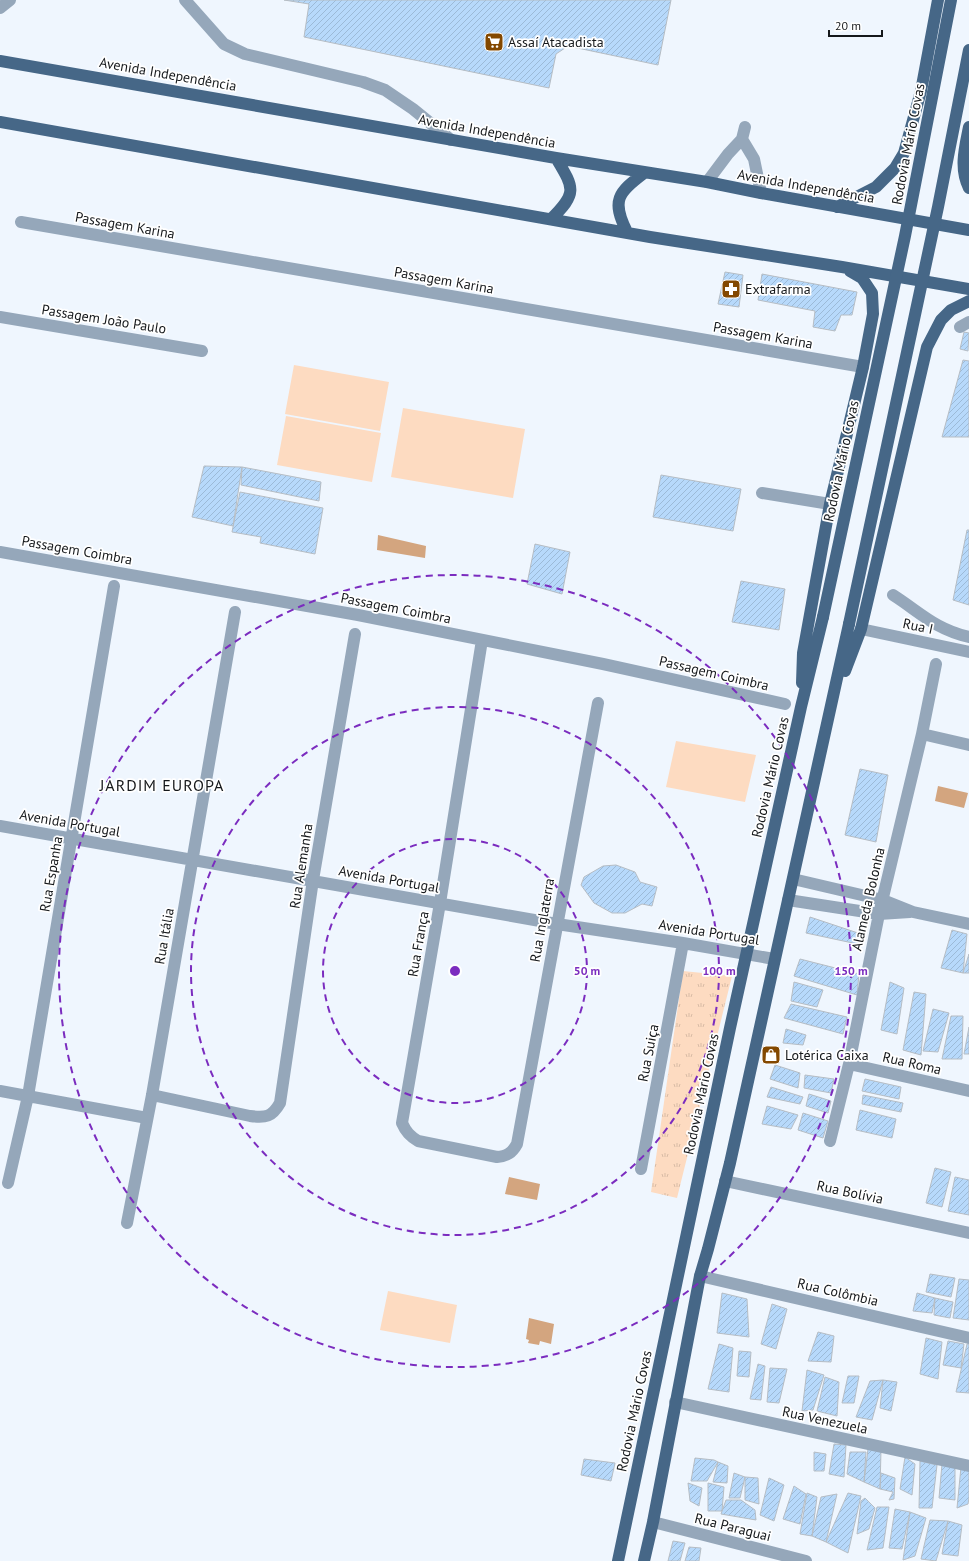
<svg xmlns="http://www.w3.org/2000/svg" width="969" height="1561" font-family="'PT Sans',sans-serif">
<defs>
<pattern id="park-tufts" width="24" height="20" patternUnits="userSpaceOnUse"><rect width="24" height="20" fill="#fddbc1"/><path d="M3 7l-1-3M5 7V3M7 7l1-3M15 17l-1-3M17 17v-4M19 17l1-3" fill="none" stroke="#d8bba5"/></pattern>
<pattern id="building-hatch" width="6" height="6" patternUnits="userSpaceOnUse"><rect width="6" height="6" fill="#b7d9fb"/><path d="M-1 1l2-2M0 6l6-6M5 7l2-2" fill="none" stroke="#9cbad7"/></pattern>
</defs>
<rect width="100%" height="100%" fill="#eff6fe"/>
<path fill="#fddbc1" d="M294,365L389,382L380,431L285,414Z
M403,408L525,429L513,498L391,477Z
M286,416L381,433L372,482L277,465Z
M676,741L756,755L745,802L666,787Z
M388,1291L457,1305L450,1343L380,1330Z"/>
<path fill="url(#park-tufts)" d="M683,971L732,976L677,1198L651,1192Z"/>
<path fill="#d3a57f" d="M378,535L426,546L425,558L377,550Z
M938,786L968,793L964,808L935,801Z
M509,1177L540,1184L537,1200L505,1194Z
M529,1318L554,1324L551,1344L540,1341L539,1345L528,1343L529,1340L526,1339Z"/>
<path fill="url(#building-hatch)" stroke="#b6bdc4" d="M284,0H671L658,65L568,46L556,54L549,88L304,37L309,4Z
M725,272L743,275L739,307L718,304Z
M762,274L857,292L852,315H841L835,331L813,327L815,311L758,300Z
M964,332L969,333L968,351L960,349Z
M963,360L969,361V437H942Z
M204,466L242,467L233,526L192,517Z
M242,467L321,482L319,501L241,485Z
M661,475L741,489L733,531L653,517Z
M240,492L323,508L315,554L260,543L261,537L232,532Z
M967,530H969V605L953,600Z
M535,544L570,552L562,594L527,584Z
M741,581L785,589L779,630L732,622Z
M860,769L888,775L876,842L845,835Z
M616,865L635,872L640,882L657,887L652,906L642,904L625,913H612L594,903L581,885L584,877L603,866Z
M810,917L864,935L862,945L806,933Z
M952,930L967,934L963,973L941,968Z
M969,954V973H963Z
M800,959L859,974L857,995L794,976Z
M794,982L823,990L817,1007L791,1001Z
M890,982L904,988L897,1034L881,1030Z
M914,992L926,994L921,1055L903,1050Z
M791,1004L847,1017L843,1034L784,1018Z
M933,1009L949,1013L938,1052L923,1051Z
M951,1016H963L962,1059H942Z
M969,1027V1054H964Z
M786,1029L806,1035L803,1045L783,1043Z
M775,1065L800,1073L798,1088L770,1079Z
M805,1075L834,1079L831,1093L804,1088Z
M865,1079L901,1087L899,1099L862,1091Z
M771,1087L803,1097L800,1104L767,1097Z
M809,1094L831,1101L828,1113L806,1106Z
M863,1095L903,1103L901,1112L862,1104Z
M767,1106L798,1115L791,1129L762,1124Z
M860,1110L896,1119L892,1138L856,1130Z
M803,1113L828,1121L823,1138L798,1130Z
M935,1168L951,1172L942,1207L926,1203Z
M955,1177L969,1180V1215L948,1211Z
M930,1274L955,1278L951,1297L926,1292Z
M959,1279L969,1280V1320L953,1318Z
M722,1293L747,1299L749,1337L717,1333Z
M917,1293L935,1298L932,1313L913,1311Z
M935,1298L953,1302L950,1318L934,1315Z
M772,1304L787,1309L776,1349L761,1344Z
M818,1332L834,1336L831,1362L808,1361Z
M926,1338L942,1342L938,1379L920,1374Z
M948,1341L964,1344L961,1368L943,1365Z
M719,1344L733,1348L729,1392L708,1389Z
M967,1344H969V1393L956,1392Z
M739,1351L751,1352L749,1377L737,1376Z
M758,1364L765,1366L761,1400L750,1399Z
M770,1368L787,1369L779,1403L767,1402Z
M807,1370L824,1375L813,1410L802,1411Z
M848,1376H859L854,1403H842Z
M825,1377L839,1382L837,1416L817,1411Z
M883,1380L872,1420L856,1417L870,1381Z
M883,1380L897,1382L891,1411L880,1408Z
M834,1444L846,1445L844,1477L829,1474Z
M868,1449L881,1450L880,1489L864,1482Z
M814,1452L826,1454L824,1471H814Z
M850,1452H866L864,1482L847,1474Z
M905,1457L915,1464L912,1495L900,1489Z
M695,1458L714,1460L718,1462L707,1481H691Z
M584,1459L615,1463L611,1481L581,1475Z
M920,1461L937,1465L932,1508H919Z
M718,1462L728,1466L727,1483L713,1482Z
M942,1464L955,1467V1500L939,1498Z
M961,1467L969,1470V1498L968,1504L957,1508Z
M734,1473L745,1477L740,1498H729Z
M881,1473L895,1478L894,1499L889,1500L893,1492L880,1489Z
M745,1477L758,1478L759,1504L745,1500Z
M769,1478L784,1485L774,1521L760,1515Z
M688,1483L702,1488L699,1506L690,1501Z
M708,1483L724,1487L722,1511H708Z
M794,1486L806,1494L800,1524L783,1519Z
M807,1493L817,1497L812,1536L800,1534Z
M848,1493L861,1496L848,1553L826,1542Z
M837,1494L826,1542L812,1536L821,1497Z
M865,1498L875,1508L869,1529L857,1534L861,1501Z
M726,1500H741L755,1510L756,1520L721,1514Z
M877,1507H889L883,1548L867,1550Z
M895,1509L910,1512L902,1549L889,1548Z
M910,1512L926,1518L915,1556L903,1560Z
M930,1520L948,1521L936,1561L921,1559Z
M948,1521L962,1525L958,1556L942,1554Z
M673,1541L685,1543L680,1561H668Z
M689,1547L701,1548L699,1561H685Z"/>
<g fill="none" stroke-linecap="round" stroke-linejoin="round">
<path stroke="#95a7ba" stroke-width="12" d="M185,0L224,44L245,54L363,82L385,90L413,109L451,140
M0,8L10,0
M742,139L754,159L761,193
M707,182L728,154L742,139L745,127
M21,222L863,367
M0,317L202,351
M960,327L969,322
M762,493L830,504
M0,552L358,615L603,664L785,704
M893,595C921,613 935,629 969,637
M861,629L969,652
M482,640L440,903L402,1123C406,1132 410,1136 418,1141L497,1157C507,1156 512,1153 517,1144L598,703
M922,734L969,745
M0,826L557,924L683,943L774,959
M793,879L883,900L913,912L969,924
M788,900L879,914L910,912
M849,1064L969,1091
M0,1091L147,1118
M152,1095L250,1116C266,1118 272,1117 280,1103L313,880L355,634
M830,1141L849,1064L879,914L922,734L936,664
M641,1169L683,943
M725,1181L969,1233
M8,1183L28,1096L114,586
M127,1223L152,1095L235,612
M700,1276L969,1338
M675,1402L969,1466
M653,1522L806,1561"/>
<path stroke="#466787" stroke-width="12" d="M0,61L556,158L707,182L761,193L969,230
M0,122L650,237L842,267L969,289
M969,127C965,147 959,168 969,188
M837,207L876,187L895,168L904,153L921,91L938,0
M551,219C578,193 574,188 556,158
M627,232C611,200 618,193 644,173
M845,671L861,629L927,347L941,320L951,310L969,301
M802,683L803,653L830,504L863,367L873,314L872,293L862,278L850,271
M618,1561L730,1028L801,707L823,617
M644,1561L653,1522L700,1276L708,1249L730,1163L849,624"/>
<path stroke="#466787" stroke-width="12" d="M823,617L905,236L951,0
M849,624L938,207L969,50"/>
</g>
<g fill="none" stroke="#7b2cbf" stroke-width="2" stroke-dasharray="7 5">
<circle cx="455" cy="971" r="132"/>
<circle cx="455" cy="971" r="264"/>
<circle cx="455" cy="971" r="396"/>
</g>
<defs>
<symbol id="supermarket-square" viewBox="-11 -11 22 22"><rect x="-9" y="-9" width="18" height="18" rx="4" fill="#834800" stroke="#fff"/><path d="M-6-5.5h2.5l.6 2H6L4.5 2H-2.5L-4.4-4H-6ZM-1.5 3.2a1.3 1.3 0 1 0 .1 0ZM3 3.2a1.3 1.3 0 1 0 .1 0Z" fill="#fff"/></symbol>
<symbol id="pharmacy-square" viewBox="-11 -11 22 22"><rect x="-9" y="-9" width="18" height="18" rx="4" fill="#834800" stroke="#fff"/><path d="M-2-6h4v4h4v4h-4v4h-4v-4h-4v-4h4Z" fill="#fff"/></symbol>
<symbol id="shop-square" viewBox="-11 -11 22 22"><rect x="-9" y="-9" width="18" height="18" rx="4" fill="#834800" stroke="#fff"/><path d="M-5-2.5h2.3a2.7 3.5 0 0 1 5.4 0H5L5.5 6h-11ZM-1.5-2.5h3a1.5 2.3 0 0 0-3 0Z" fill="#fff"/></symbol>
</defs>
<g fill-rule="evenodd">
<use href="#supermarket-square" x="483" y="31" width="22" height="22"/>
<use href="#pharmacy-square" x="720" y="278" width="22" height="22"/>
<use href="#shop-square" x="760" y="1044" width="22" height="22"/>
</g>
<g text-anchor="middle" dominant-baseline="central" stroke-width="3.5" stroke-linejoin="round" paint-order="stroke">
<g font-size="14" fill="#15181b" stroke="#fff" text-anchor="start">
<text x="508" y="42">Assaí Atacadista</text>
<text x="745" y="289">Extrafarma</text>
<text x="785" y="1055">Lotérica Caixa</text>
</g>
<g font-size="14" fill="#15181b" stroke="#fff">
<text transform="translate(168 74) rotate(10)">Avenida Independência</text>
<text transform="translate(487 131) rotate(10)">Avenida Independência</text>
<text transform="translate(908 144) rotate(-79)">Rodovia Mário Covas</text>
<text transform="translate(806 186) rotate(10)">Avenida Independência</text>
<text transform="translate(125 225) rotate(10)">Passagem Karina</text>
<text transform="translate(444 280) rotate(10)">Passagem Karina</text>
<text transform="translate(104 319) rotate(9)">Passagem João Paulo</text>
<text transform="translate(763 335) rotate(10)">Passagem Karina</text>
<text transform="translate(841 461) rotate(-78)">Rodovia Mário Covas</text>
<text transform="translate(77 550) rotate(10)">Passagem Coimbra</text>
<text transform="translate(396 608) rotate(11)">Passagem Coimbra</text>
<text transform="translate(918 626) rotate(12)">Rua I</text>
<text transform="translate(714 673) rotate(13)">Passagem Coimbra</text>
<text transform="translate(770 777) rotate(-77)">Rodovia Mário Covas</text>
<text transform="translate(70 823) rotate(10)">Avenida Portugal</text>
<text transform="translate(301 866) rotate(-81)">Rua Alemanha</text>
<text transform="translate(51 874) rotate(-80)">Rua Espanha</text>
<text transform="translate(389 879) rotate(10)">Avenida Portugal</text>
<text transform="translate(868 899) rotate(-77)">Alameda Bolonha</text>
<text transform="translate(542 920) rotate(-80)">Rua Inglaterra</text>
<text transform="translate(709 932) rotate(9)">Avenida Portugal</text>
<text transform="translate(164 936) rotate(-80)">Rua Itália</text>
<text transform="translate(418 944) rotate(-80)">Rua França</text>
<text transform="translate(648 1053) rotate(-79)">Rua Suiça</text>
<text transform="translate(912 1063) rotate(13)">Rua Roma</text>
<text transform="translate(701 1094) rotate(-78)">Rodovia Mário Covas</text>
<text transform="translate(850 1192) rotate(12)">Rua Bolívia</text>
<text transform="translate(838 1292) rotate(13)">Rua Colômbia</text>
<text transform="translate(634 1411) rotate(-78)">Rodovia Mário Covas</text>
<text transform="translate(825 1420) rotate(12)">Rua Venezuela</text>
<text transform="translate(733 1527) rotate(14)">Rua Paraguai</text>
</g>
<g font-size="16" letter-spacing="1" fill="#15181b" stroke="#fff">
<text x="162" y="785">JARDIM EUROPA</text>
</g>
</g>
<circle cx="455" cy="971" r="6" fill="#7b2cbf" stroke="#fff" stroke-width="2"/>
<g font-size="12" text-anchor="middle" font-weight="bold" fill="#7b2cbf" stroke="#fff" stroke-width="3.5" stroke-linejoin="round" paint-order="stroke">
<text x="587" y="975">50 m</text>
<text x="719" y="975">100 m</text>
<text x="851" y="975">150 m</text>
</g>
<path d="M829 30v6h53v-6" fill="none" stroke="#15181b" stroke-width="2"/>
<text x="835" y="30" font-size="12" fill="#15181b" stroke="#ffffff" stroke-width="3" paint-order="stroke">20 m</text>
</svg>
